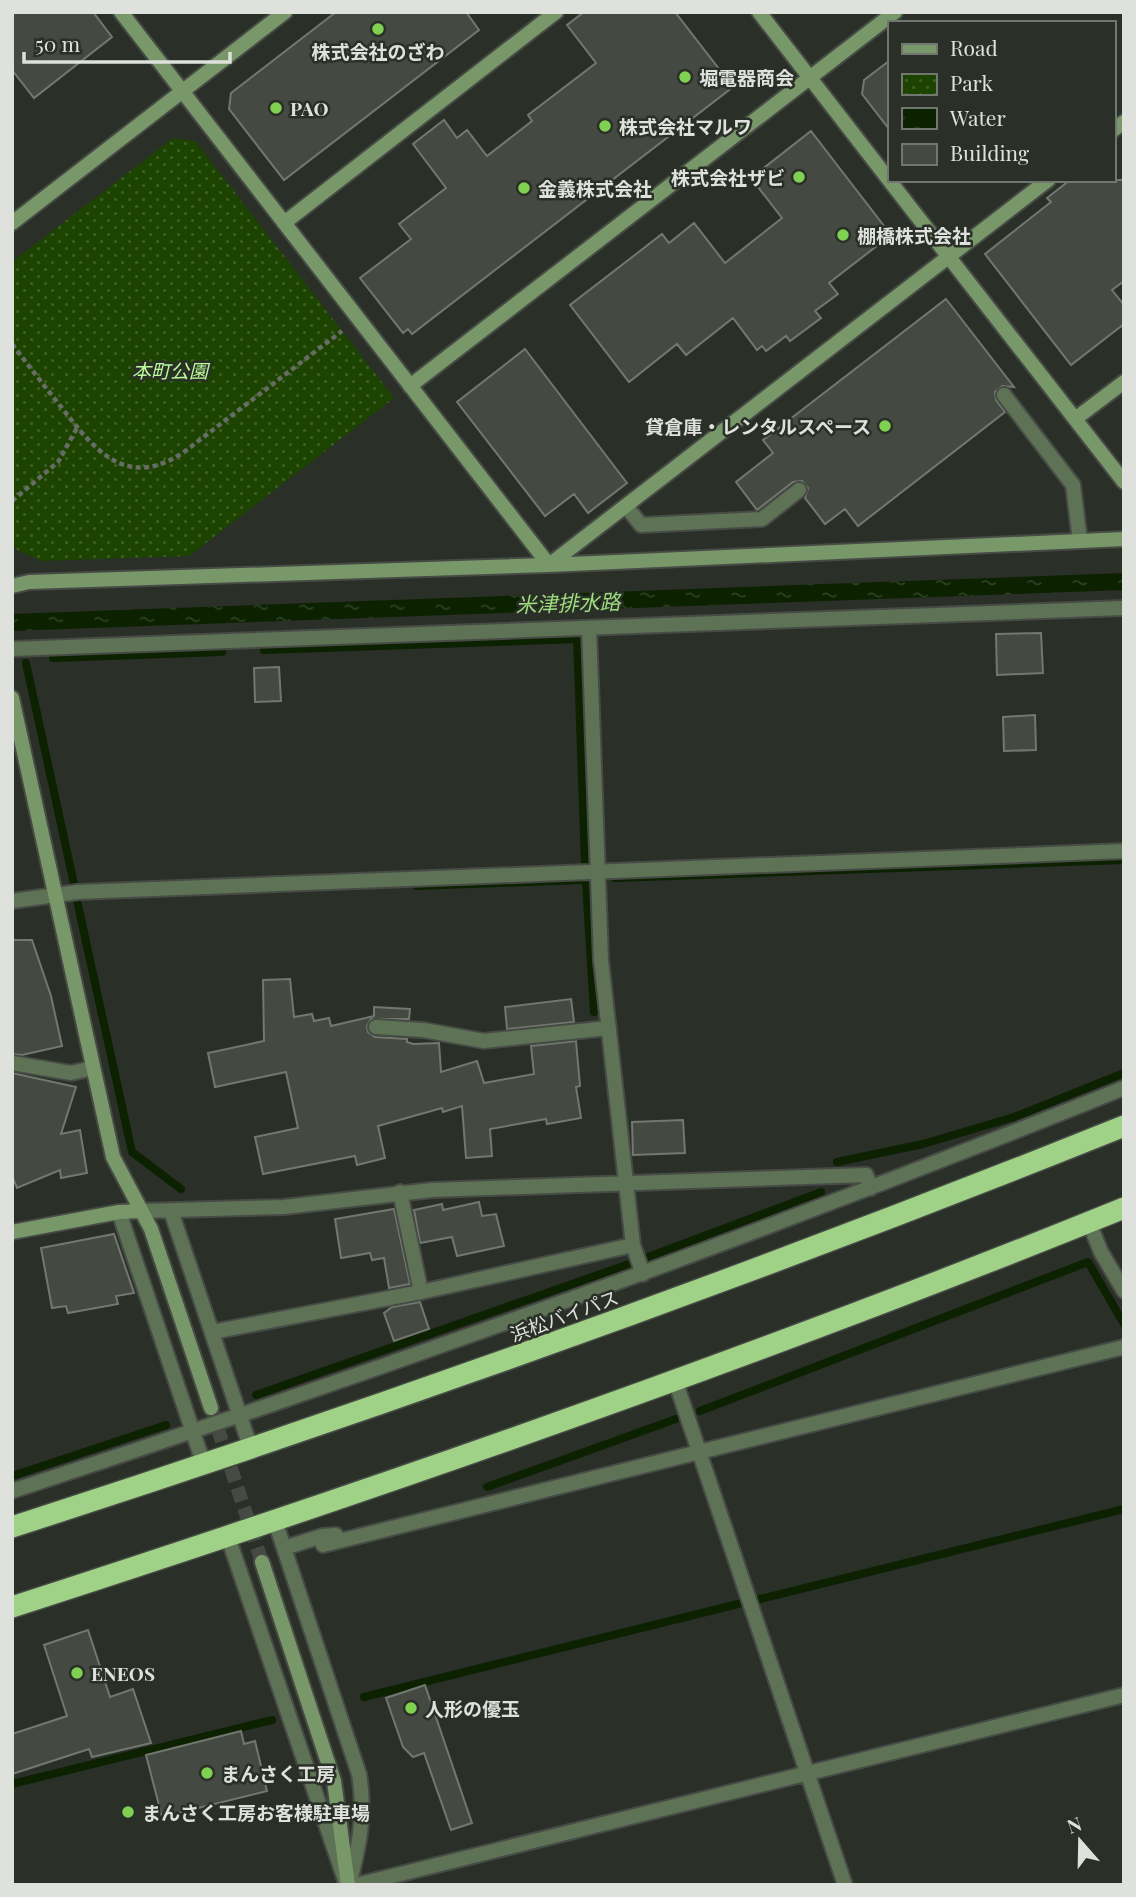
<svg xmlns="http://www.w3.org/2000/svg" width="1136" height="1897" font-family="'Playfair Display','Noto Sans JP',serif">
<defs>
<pattern id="park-dots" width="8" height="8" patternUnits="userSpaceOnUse" patternTransform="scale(1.75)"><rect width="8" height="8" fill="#1c4400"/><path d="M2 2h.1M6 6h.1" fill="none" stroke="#3d5f25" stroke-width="1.8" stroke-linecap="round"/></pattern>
<pattern id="water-ripples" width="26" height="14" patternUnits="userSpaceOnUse" patternTransform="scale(1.75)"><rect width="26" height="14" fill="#0b2100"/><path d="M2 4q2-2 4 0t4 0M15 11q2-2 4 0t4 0" fill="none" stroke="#2e4125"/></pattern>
</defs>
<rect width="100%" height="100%" fill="#2a2f28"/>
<path fill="url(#park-dots)" d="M173,138L195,141L394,398L189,556L42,561L17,550L12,543V262Z"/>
<path fill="url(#water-ripples)" d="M1124,573V590L12,631V614Z"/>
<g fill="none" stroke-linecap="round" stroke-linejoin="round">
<path stroke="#0b2100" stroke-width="8" d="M577,637L585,863
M264,650L578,639
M53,658L222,652
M26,663L74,884
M615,878L1124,860
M586,883L594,1012
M417,886L582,880
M76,896L132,1152L181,1189
M837,1162L923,1144L1014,1117L1124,1073
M648,1257L821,1192
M256,1395L629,1264
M700,1411L1088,1262L1124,1324
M12,1476L166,1425
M487,1487L676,1419
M760,1599L1124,1509
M364,1697L742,1603
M12,1784L272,1720"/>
</g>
<path fill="#444941" stroke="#727870" stroke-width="2" d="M12,12H93L112,37L34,98L12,70Z
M336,12H466L479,30L284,180L229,109L231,93Z
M584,12H675L733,87L412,334L408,329L403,333L360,278L411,239L399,224L446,188L413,144L444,120L457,138L467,130L487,156L532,121L528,115L596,63L567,25Z
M889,61V129L862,94L864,80Z
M811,131L891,235L829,283L838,294L815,311L821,318L790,341L786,336L766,351L762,346L757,350L733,318L686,355L677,344L629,382L570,305L662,234L669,243L694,223L725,263L782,218L751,178Z
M1070,180H1124V281L1112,290L1124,305V324L1071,365L985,254L1051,202L1047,198Z
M946,299L1014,387L1002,386L995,392L996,400L1005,412L858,526L845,509L825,524L805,498L808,488L802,481L793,482L757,510L736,482L773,453L763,440Z
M525,349L627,483L588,513L574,494L545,516L457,402Z
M1041,633L1043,673L997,675L996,634Z
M279,667L281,701L255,702L254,668Z
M1035,715L1036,750L1004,751L1003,717Z
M13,940H32L51,996L62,1046L22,1055L12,1054Z
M290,979L294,1017L312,1014L314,1021L329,1018L331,1026L374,1016V1007L410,1009L409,1019H371L367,1026L368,1032L375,1037L407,1039V1042L413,1044L439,1043L441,1072L477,1061L484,1083L534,1074L531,1046L576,1041L580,1086L576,1087L581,1118L547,1124L546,1119L490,1129L492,1156L466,1158L462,1106L443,1112L442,1108L378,1126L385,1158L357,1165L355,1156L263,1174L255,1137L298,1128L286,1072L215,1087L208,1053L264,1041L263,980Z
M571,999L574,1022L507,1029L505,1007Z
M12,1073L76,1087L61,1134L80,1130L87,1173L61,1178L60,1170L17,1188L12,1176Z
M683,1120L685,1153L633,1155L632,1122Z
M479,1202L482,1216L496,1214L504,1246L457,1256L452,1237L420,1243L414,1210L442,1204L443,1210Z
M394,1209L410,1284L389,1288L384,1258L372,1260L370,1253L341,1258L335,1219Z
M114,1234L134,1293L116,1296L118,1304L68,1313L66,1306L52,1308L41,1248Z
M420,1302L429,1329L394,1341L384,1313L392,1307Z
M88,1630L110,1697L133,1689L151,1743L92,1757L89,1749L12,1774V1734L67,1716L44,1645Z
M425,1685L472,1823L451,1830L424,1753L413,1757L403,1747L386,1698Z
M241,1731L244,1744L255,1741L267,1791L162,1817L146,1755Z"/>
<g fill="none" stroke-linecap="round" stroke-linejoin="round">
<path stroke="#454a43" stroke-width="14" stroke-dasharray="14 7" stroke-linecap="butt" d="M211,1408L262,1562"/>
<defs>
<path id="lane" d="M1004,395L1073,485L1080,541
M626,506L641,525L762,519L799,490
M400,1192L421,1292"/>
<path id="street" d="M589,628L601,960L633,1245L643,1274
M12,649L1124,608
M12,901L78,892L1124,851
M376,1027L423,1030L484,1041L609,1028
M12,1063L71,1073L93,1068
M141,1211L284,1207L432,1190L866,1175L871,1188
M171,1211L251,1449
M119,1212L204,1465
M1089,1222L1101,1252L1124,1291
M212,1332L421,1292L633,1245
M675,1380L845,1885
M12,1491C387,1369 758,1235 1124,1088
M275,1521L359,1774C366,1814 359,1846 349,1885
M228,1537L345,1880
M323,1545L1124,1347
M284,1548L322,1536L336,1535
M356,1885L1124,1695"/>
<path id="secondary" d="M121,12L549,565L1048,180
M759,12L889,180
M1113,130L1124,122
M889,180L1124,482
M12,223L285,12
M284,223L556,12
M410,386L895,12
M1075,419L1124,382
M12,586L29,582L549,565L1124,539
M12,698L113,1157L151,1229L211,1408
M12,1232L119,1212L141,1211
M262,1562L334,1781L348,1885"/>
<path id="highway" d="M12,1527C387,1406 758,1273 1124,1126
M12,1607C387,1486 759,1356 1124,1208"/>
</defs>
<use href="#lane" stroke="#474b45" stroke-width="18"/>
<use href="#street" stroke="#474b45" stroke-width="18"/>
<use href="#secondary" stroke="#474b45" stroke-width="18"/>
<use href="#highway" stroke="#474b45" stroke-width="24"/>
<path stroke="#686c66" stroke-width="4.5" stroke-dasharray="5 3.5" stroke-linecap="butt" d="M12,344C29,366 45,387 62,408C96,452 127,490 184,452L342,331
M12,501L58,462L77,428"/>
<use href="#lane" stroke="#5e7255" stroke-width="14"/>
<use href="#street" stroke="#5e7255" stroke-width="14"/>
<use href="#secondary" stroke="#79986a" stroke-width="14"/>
<use href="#highway" stroke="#9fd187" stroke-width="21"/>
</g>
<g fill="#80d052" stroke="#2a2f28" stroke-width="2.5">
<circle cx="378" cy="29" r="7"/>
<circle cx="685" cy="77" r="7"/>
<circle cx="276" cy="108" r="7"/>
<circle cx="605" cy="126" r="7"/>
<circle cx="799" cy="177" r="7"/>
<circle cx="524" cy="188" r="7"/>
<circle cx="843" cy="235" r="7"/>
<circle cx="885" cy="426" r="7"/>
<circle cx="77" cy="1673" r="7"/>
<circle cx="411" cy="1708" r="7"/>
<circle cx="207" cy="1773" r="7"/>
<circle cx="128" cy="1812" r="7"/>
</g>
<g text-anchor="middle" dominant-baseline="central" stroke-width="5" stroke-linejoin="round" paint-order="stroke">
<g font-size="19" font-weight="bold" fill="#dee1dc" stroke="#2a2f28" text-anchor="start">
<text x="378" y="51" text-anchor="middle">株式会社のざわ</text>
<text x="699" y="77">堀電器商会</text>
<text x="290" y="108">PAO</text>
<text x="619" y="126">株式会社マルワ</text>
<text x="785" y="177" text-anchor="end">株式会社ザビ</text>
<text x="538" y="188">金義株式会社</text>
<text x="857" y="235">棚橋株式会社</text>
<text x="871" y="426" text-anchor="end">貸倉庫・レンタルスペース</text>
<text x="91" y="1673">ENEOS</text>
<text x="425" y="1708">人形の優玉</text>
<text x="221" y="1773">まんさく工房</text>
<text x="142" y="1812">まんさく工房お客様駐車場</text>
</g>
<g font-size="19" font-style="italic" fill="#b9fa99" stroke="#2a2f28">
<text x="170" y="370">本町公園</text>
</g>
<g font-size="19" fill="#dee1dc" stroke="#2a2f28">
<text transform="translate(564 1315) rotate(-20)">浜松バイパス</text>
</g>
<g font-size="21" font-style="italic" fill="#9ddd7d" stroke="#2a2f28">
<text transform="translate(568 602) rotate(-2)">米津排水路</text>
</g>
</g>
<rect width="1136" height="1897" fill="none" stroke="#dee1dc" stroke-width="28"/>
<rect x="888" y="21" width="228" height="161" fill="#2a2f28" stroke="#727670" stroke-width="2"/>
<rect x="902" y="44" width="35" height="10" fill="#79986a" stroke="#727670" stroke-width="2"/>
<text x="950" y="56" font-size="21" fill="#dee1dc">Road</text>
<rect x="902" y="74" width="35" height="21" fill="url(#park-dots)" stroke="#727670" stroke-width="2"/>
<text x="950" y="91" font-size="21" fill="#dee1dc">Park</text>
<rect x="902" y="108" width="35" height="21" fill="url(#water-ripples)" stroke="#727670" stroke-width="2"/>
<text x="950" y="126" font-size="21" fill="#dee1dc">Water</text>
<rect x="902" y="144" width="35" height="21" fill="#444941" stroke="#727670" stroke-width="2"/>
<text x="950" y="161" font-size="21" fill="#dee1dc">Building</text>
<g transform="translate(1080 1841) rotate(340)" stroke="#2a2f28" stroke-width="5" paint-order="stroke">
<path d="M0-5L12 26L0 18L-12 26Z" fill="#dee1dc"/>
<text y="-10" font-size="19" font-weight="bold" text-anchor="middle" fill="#dee1dc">N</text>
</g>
<path d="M24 52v10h206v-10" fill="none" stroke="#dee1dc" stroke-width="3.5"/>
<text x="35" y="52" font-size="21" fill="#dee1dc" stroke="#2a2f28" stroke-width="5" paint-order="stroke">50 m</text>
</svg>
